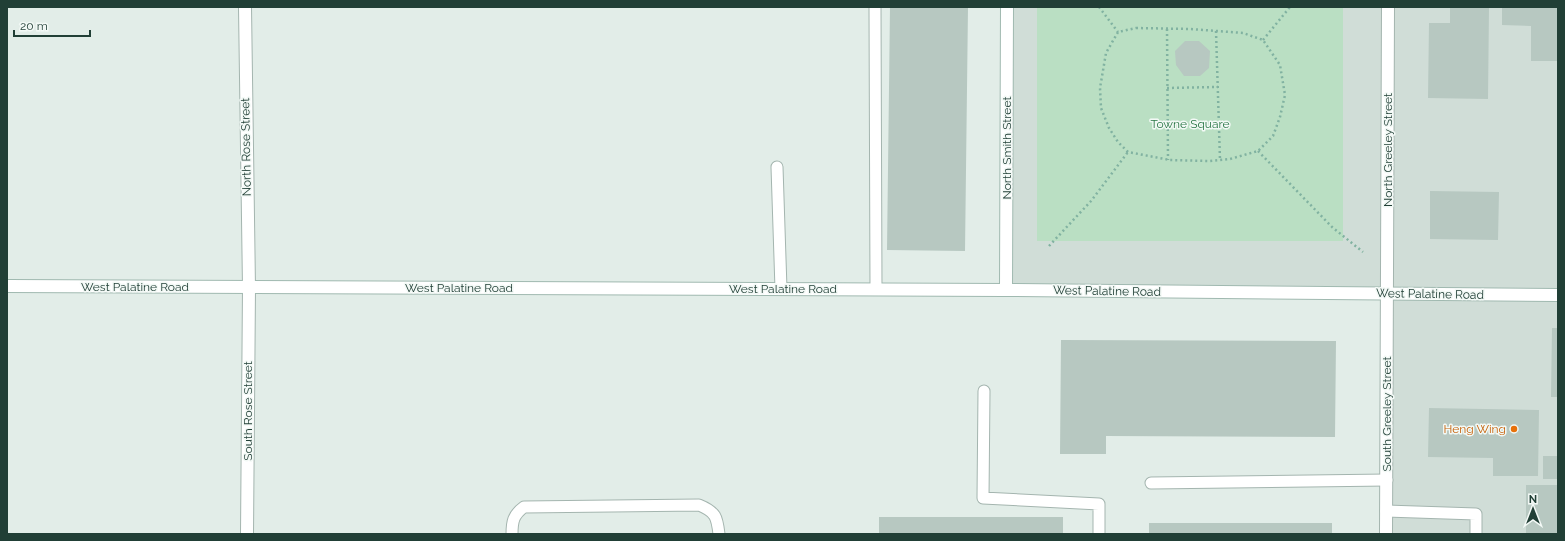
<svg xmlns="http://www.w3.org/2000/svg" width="1565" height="541" font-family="Raleway,sans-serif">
<rect width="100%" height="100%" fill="#e2ede8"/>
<path fill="#d0ddd7" d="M1007,7H1558V534H1386L1388,294L1006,290Z"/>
<path fill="#badfc3" d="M1037,7H1343V241H1037Z"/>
<path fill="#b7c8c1" d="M890,7H968L965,251L887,250Z
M1450,7H1489L1488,99L1428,98L1429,23H1450Z
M1502,7H1558V61H1531V26L1502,25Z
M1185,41H1199L1210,51L1209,68L1200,76H1184L1176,65L1175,51Z
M1430,191L1499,192L1498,240L1430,239Z
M1552,328H1558V397H1551Z
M1061,340L1336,341L1335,437L1106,436V454H1060Z
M1429,408L1539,410L1538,476H1493V458L1428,457Z
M1543,456H1558V479H1543Z
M1526,485H1558V534H1526Z
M879,517H1063V534H879Z
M1149,523H1332V534H1149Z"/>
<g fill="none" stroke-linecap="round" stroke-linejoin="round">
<defs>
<path id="lane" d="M875,7L876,289
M777,167L781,289
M984,391L983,498L1099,504V534
M1151,483L1387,480
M1386,511L1476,514V534
M512,534C512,522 513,515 524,507L699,505C716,512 717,517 719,534"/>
<path id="street" d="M245,7L249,288L247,534
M1386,534L1388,7"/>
<path id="secondary" d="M7,286L1006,290L1558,295
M1006,290L1007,7"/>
</defs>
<use href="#lane" stroke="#a4b5af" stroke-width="13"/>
<use href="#street" stroke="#a4b5af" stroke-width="14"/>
<use href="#secondary" stroke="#a0b9b0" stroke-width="14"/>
<path stroke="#81b2a1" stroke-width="2.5" stroke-dasharray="2 3" stroke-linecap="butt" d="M1099,7L1118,32
M1136,28L1190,29L1243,33L1263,40L1280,65L1285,95L1280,117L1273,136L1258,151L1230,159L1210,161L1170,160L1128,152L1118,142L1109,128L1101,108L1100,88L1106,53L1118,32Z
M1167,29L1168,160
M1216,31L1220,160
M1263,40L1290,7
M1167,88L1218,87
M1258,151L1332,227L1363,252
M1049,246L1091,201L1128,152"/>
<use href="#lane" stroke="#fff" stroke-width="11"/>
<use href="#street" stroke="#fff" stroke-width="12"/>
<use href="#secondary" stroke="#fff" stroke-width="12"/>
</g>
<circle fill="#e8710a" stroke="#f3f9f6" stroke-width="1.5" cx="1514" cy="429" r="4"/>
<g text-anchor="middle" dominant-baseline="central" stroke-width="3" stroke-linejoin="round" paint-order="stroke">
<g font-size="12" fill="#2a7746" stroke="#f3f9f6">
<text x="1190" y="124">Towne Square</text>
</g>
<g font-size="12" fill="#213f36" stroke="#f3f9f6">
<text transform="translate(246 147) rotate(-91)">North Rose Street</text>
<text transform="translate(1007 148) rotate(-90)">North Smith Street</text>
<text transform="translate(1388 150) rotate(-90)">North Greeley Street</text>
<text x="135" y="287">West Palatine Road</text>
<text x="459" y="288">West Palatine Road</text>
<text x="783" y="289">West Palatine Road</text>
<text transform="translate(1107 291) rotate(1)">West Palatine Road</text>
<text transform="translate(1430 294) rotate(1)">West Palatine Road</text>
<text transform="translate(248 411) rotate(-90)">South Rose Street</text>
<text transform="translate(1387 414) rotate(-90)">South Greeley Street</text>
</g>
<g font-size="12" fill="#c56008" stroke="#f3f9f6" text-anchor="end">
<text x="1506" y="429">Heng Wing</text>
</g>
</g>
<rect width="1565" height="541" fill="none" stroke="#213f36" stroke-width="16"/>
<g transform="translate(1533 509)" stroke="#f3f9f6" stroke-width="3" paint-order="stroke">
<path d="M0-3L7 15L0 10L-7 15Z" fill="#213f36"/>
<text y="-6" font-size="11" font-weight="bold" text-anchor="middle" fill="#213f36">N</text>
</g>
<path d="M14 30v6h76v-6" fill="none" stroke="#213f36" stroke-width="2"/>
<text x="20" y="30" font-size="12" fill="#213f36" stroke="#f3f9f6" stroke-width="3" paint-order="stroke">20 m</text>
</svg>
